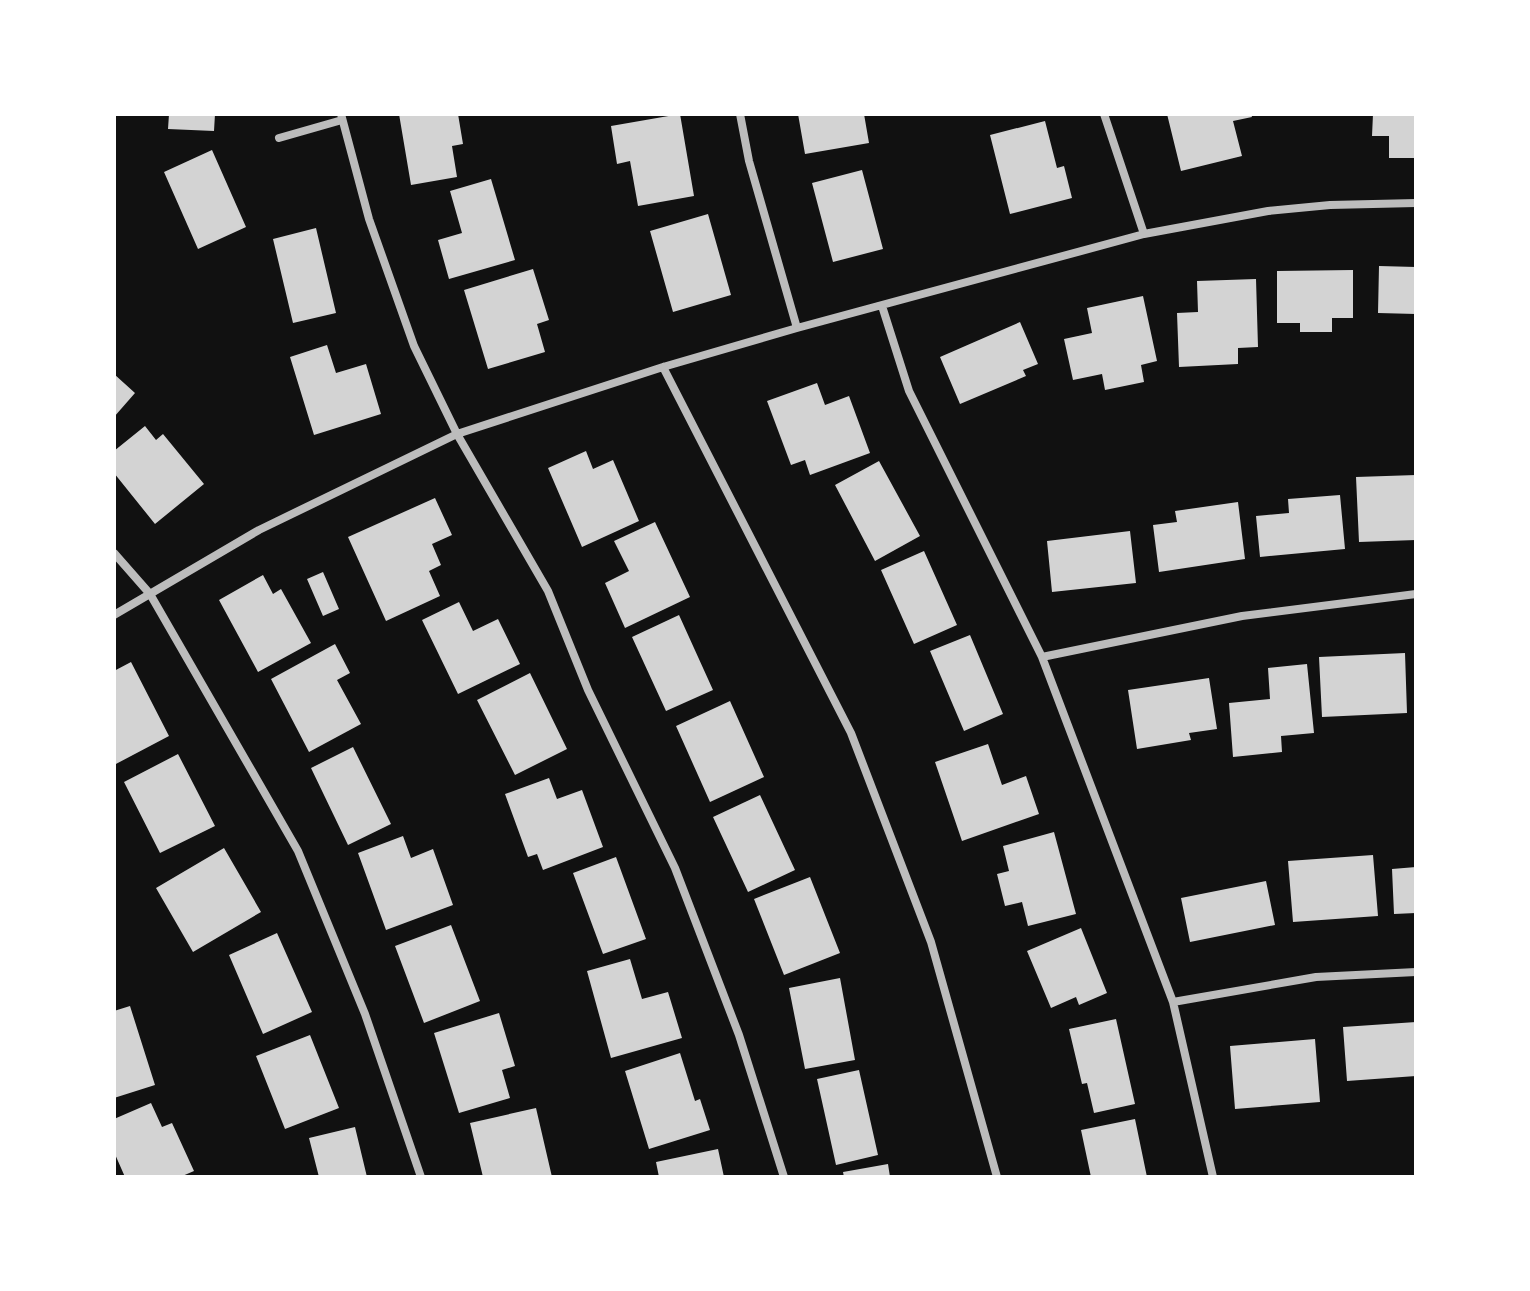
<svg xmlns="http://www.w3.org/2000/svg" width="1530" height="1291" font-family="'Playfair Display',serif">
<rect width="100%" height="100%" fill="#111"/>
<path fill="#d3d3d3" d="M169,114H215L214,131L168,129Z
M399,114H458L463,144L452,146L457,177L411,185Z
M680,114L694,196L638,206L630,161L617,164L611,126Z
M798,114H864L869,143L805,154Z
M1167,114H1251L1252,117L1233,121L1242,156L1181,171Z
M1373,114H1416V158H1389V136H1372Z
M1045,121L1057,168L1064,166L1072,198L1010,214L990,135Z
M212,150L246,227L198,249L164,172Z
M862,170L883,249L833,262L812,183Z
M491,179L515,260L449,279L438,240L462,233L450,191Z
M708,214L731,295L673,312L650,231Z
M316,228L336,313L293,323L273,239Z
M1379,266L1416,267V314L1378,313Z
M533,269L549,320L537,324L545,352L488,369L464,290Z
M1353,270V318H1332V332H1300V323H1277V271Z
M1256,279L1258,347L1238,348V364L1179,367L1177,313L1198,312L1197,281Z
M1143,296L1157,361L1141,365L1144,382L1105,390L1102,374L1073,380L1064,339L1092,333L1087,308Z
M1020,322L1038,364L1023,370L1026,376L960,404L940,357Z
M327,345L336,373L366,364L381,414L314,435L290,357Z
M114,374L135,393L114,417Z
M817,383L825,405L849,396L870,453L810,475L805,460L791,465L767,401Z
M145,426L156,440L163,434L204,484L155,524L114,473V451Z
M586,451L593,469L613,460L639,521L582,547L548,468Z
M879,461L920,536L875,561L835,485Z
M1416,475V540L1359,542L1356,477Z
M1340,495L1345,549L1260,557L1256,516L1289,513L1288,499Z
M435,498L452,535L432,544L441,565L429,571L440,596L386,621L348,537Z
M1238,502L1245,559L1159,572L1153,525L1177,522L1175,511Z
M655,522L690,597L625,628L605,583L629,571L614,541Z
M1130,531L1136,583L1052,592L1047,541Z
M924,551L957,625L914,644L881,570Z
M323,572L339,609L323,616L307,579Z
M263,575L273,594L281,589L311,643L258,672L219,600Z
M459,602L473,631L498,619L520,664L458,694L422,620Z
M679,615L713,690L666,711L632,637Z
M970,635L1003,714L964,731L930,651Z
M335,644L350,673L337,680L361,724L309,752L271,679Z
M1405,653L1407,713L1322,717L1319,657Z
M131,662L169,736L114,765V671Z
M1307,664L1314,733L1281,736L1282,752L1233,757L1229,703L1270,699L1268,668Z
M530,673L567,749L515,775L477,700Z
M1209,678L1217,729L1189,733L1191,740L1137,749L1128,690Z
M730,701L764,777L710,802L676,726Z
M988,744L1002,785L1026,776L1039,814L962,841L935,762Z
M353,747L391,824L348,845L311,768Z
M178,754L215,826L160,853L124,782Z
M549,778L557,799L582,790L603,847L543,870L537,854L528,857L505,794Z
M760,795L795,870L748,892L713,817Z
M1054,832L1076,914L1028,926L1022,902L1005,906L997,874L1009,871L1003,846Z
M403,836L411,858L433,849L453,905L386,930L358,853Z
M224,848L261,912L193,952L156,888Z
M1373,855L1378,916L1293,922L1288,861Z
M616,857L646,939L603,954L573,873Z
M1416,867V913L1394,914L1392,869Z
M810,877L840,953L784,975L754,899Z
M1266,881L1275,925L1190,942L1181,898Z
M451,925L480,1001L424,1023L395,946Z
M1081,928L1107,993L1079,1005L1076,997L1051,1008L1027,951Z
M277,933L312,1012L263,1034L229,955Z
M630,959L642,999L668,992L682,1038L611,1058L587,971Z
M840,978L855,1060L805,1069L789,988Z
M130,1006L155,1085L114,1098V1011Z
M499,1013L515,1066L502,1070L510,1098L459,1113L434,1033Z
M1116,1019L1135,1104L1094,1113L1087,1083L1082,1084L1069,1029Z
M1416,1022V1076L1347,1081L1343,1027Z
M310,1035L339,1108L285,1129L256,1056Z
M1315,1039L1320,1102L1235,1109L1230,1046Z
M680,1053L695,1101L700,1099L710,1130L649,1149L625,1071Z
M859,1070L878,1155L836,1165L817,1079Z
M151,1103L162,1127L172,1123L194,1171L180,1177H125L114,1152V1119Z
M536,1108L552,1177H483L470,1123Z
M1135,1119L1147,1177H1091L1081,1130Z
M355,1127L367,1177H319L309,1138Z
M718,1149L724,1177H659L656,1162Z
M888,1164L890,1177H844L843,1172Z"/>
<g fill="none" stroke-linecap="round" stroke-linejoin="round">
<path stroke="#bcbcbc" stroke-width="8" d="M341,114L369,219L414,346L457,434L548,591L588,690L675,868L739,1035L784,1177
M740,114L749,161L797,328
M1104,114L1144,234
M279,138L342,120
M882,306L909,391L1042,657L1173,1002L1213,1177
M663,367L851,733L931,942L997,1177
M114,553L150,594L298,851L365,1014L421,1177
M114,615L259,530L457,434L663,367L797,328L1144,234L1268,211L1330,205L1416,203
M1042,657L1242,616L1416,594
M1173,1002L1316,977L1416,972"/>
</g>
<rect width="1530" height="1291" fill="none" stroke="#ffffff" stroke-width="232"/>
</svg>
